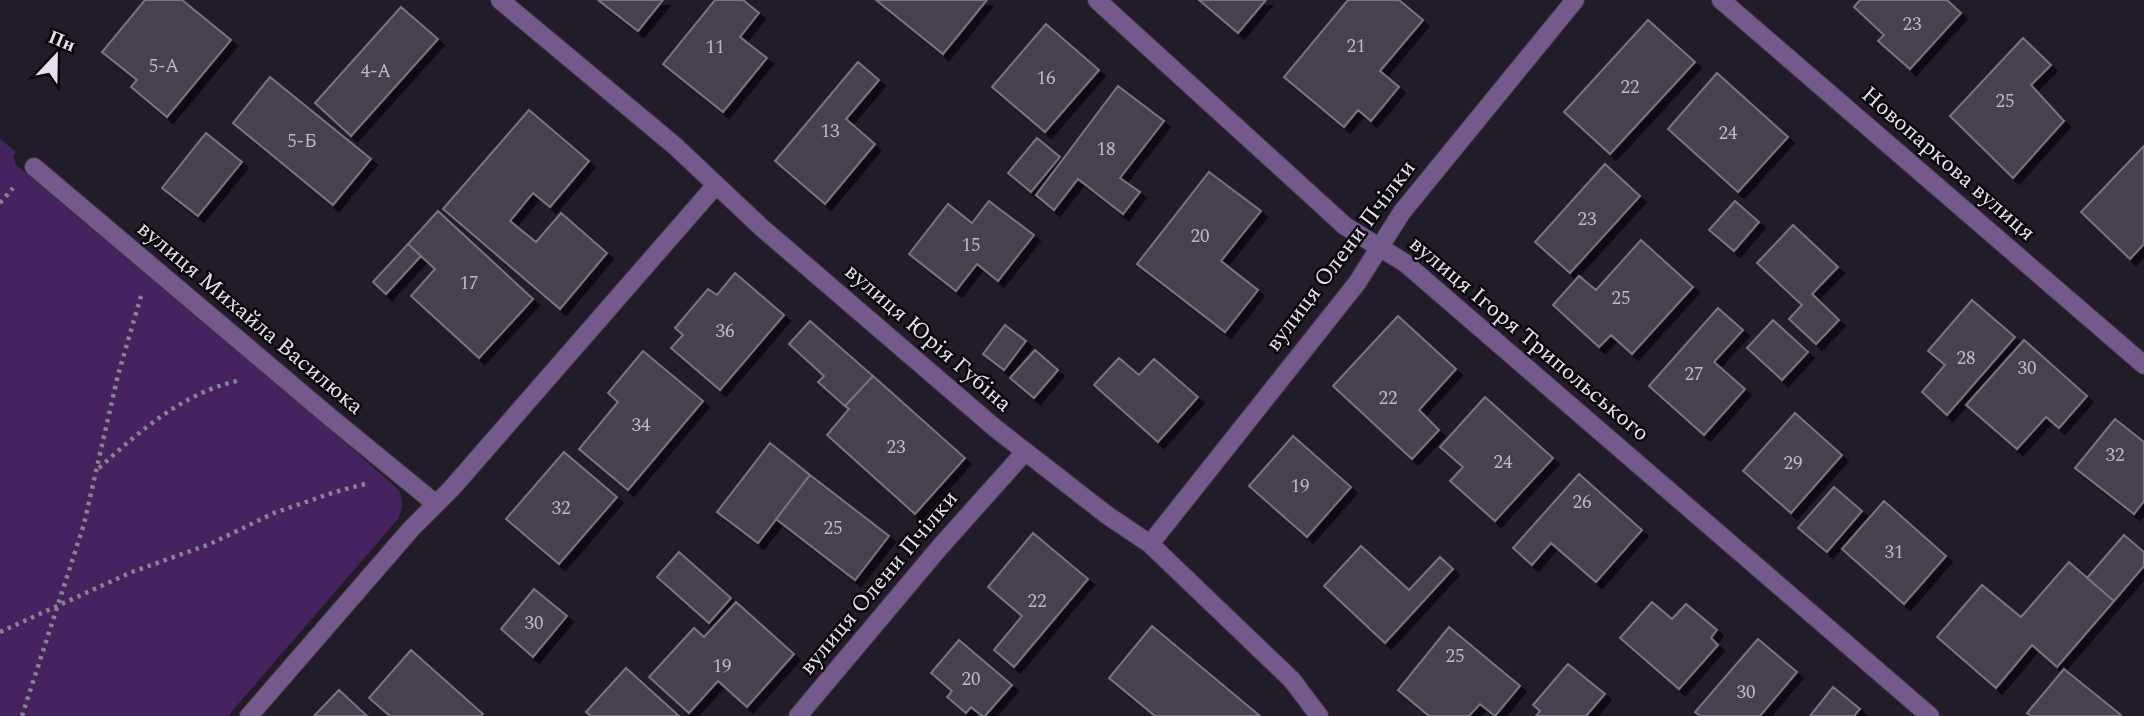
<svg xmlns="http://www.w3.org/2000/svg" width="2144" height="716" font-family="Spectral,serif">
<defs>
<filter id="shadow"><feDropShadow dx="6" dy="6" stdDeviation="0" flood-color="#0009"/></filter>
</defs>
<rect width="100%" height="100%" fill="#221b28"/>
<path fill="#452260" d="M0,139L16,152L13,156L16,165L325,425L399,490C403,501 403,508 398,519L228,716H0Z"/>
<path fill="#473f4e" stroke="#7a7182" stroke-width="2" filter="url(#shadow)" d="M145,0H182L231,40L167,117L131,87L137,80L102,52Z
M598,0H663L638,31Z
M715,0H743L759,13L740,37L767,58L723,112L663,64Z
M876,0H987L943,54Z
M1199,0H1266L1238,33Z
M1348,0H1399L1423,20L1380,71L1399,87L1371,121L1358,110L1344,127L1284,77Z
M1860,0H1947L1961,13L1910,69L1878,41L1884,35L1854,7Z
M401,7L438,39L351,136L315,103Z
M1648,20L1695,62L1610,154L1564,112Z
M1046,24L1099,70L1045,132L992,87Z
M2023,38L2051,65L2031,85L2064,121L2013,178L1950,116Z
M858,62L879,80L846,119L875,144L825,204L775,161Z
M1717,73L1788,137L1738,192L1668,129Z
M270,77L371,159L333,205L233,123Z
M1118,86L1164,121L1120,178L1140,192L1123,214L1078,179L1054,210L1036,195Z
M529,110L589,161L550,207L533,193L510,221L536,242L561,213L607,253L560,309L443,209Z
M206,133L242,162L198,216L162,188Z
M1037,138L1060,157L1031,192L1008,173Z
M2144,146V244L2130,259L2081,212Z
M1605,164L1640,196L1570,273L1535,242Z
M1209,172L1261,211L1221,261L1258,290L1225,332L1137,264Z
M989,201L1034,235L998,281L977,264L956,291L909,254L948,204L972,223Z
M1735,201L1759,222L1734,251L1709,230Z
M438,211L533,299L479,358L411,296L435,269L408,244Z
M1793,225L1838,267L1812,294L1839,320L1816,344L1789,319L1802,305L1757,263Z
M1641,240L1693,287L1632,354L1611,335L1599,347L1553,305L1579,276L1596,290Z
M408,244L421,256L386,294L373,282Z
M735,273L784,315L720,390L671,348L683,335L675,328L708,289L717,295Z
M1972,300L2015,337L1947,415L1922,392L1945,365L1928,351Z
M1718,308L1743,330L1714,362L1745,389L1704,435L1649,386Z
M1398,316L1456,369L1419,410L1439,430L1412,459L1333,386Z
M1773,320L1808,352L1782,380L1747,348Z
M810,321L873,376L845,406L818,382L824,376L789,344Z
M1005,325L1026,341L1004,370L983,354Z
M2024,340L2087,396L2059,428L2046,417L2017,449L1966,405Z
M1035,350L1058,370L1034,398L1010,378Z
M643,351L703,401L628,490L579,449L618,402L608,393Z
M1119,358L1139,375L1154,359L1198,397L1158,442L1094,385Z
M873,376L965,458L915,514L827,435L849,409L845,406Z
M1485,397L1553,458L1495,521L1450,481L1463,467L1440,447Z
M1795,413L1842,455L1791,513L1743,471Z
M2115,419L2144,442V501L2134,514L2075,468Z
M1293,436L1351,487L1307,537L1249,486Z
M770,443L810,475L758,543L717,512Z
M564,452L617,497L559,564L506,519Z
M1579,474L1642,530L1596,582L1551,543L1532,565L1513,548Z
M810,475L889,536L855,580L776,519Z
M1834,487L1862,511L1827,552L1798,528Z
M1884,501L1946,556L1904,604L1842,549Z
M1033,533L1088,579L1014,667L994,650L1022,616L988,587Z
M2124,535L2144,552V566L2114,601L2087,578Z
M1361,546L1409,590L1440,557L1453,569L1385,643L1324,586Z
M679,552L731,598L709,623L657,577Z
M2069,562L2114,601L2057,667L2032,645L1996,688L1937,637L1982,585L2021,617Z
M534,589L567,616L533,657L501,629Z
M736,602L794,654L747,707L718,681L689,713L649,677L694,628L704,637Z
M1652,602L1672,619L1686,604L1717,630L1711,638L1718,645L1679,689L1620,638Z
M1152,626L1260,716H1155L1109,678Z
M1449,627L1520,686L1495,716L1480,704L1469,716H1429L1398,690Z
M1758,639L1797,672L1760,716H1700L1695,712Z
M959,640L1012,685L985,716H982L971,707L966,713L947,697L952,691L931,673Z
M411,650L483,714L481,716H390L369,698Z
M1568,664L1605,694L1586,716H1536L1540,711L1533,705Z
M626,668L679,716H591L586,712Z
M2064,669L2121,715L2120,716H2031L2027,713Z
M1833,687L1860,709L1854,716H1810Z
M339,690L367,716H314Z"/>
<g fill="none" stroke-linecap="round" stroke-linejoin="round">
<defs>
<path id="street" d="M500,0L675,146L761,227L995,428L1107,515L1150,544L1292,680L1319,716
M1097,0L1345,226L1405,263L1930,716
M1721,0L2144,365
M34,167L331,418L436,504
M1150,544L1357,283L1402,212L1575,0
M249,716L411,529L452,488L716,185
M798,716L940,547L1025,452"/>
</defs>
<use href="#street" stroke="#3d3743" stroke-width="20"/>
<path stroke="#87828d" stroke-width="4.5" stroke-dasharray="3.5 5" stroke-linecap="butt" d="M0,203L13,188
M99,468C141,430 184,392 241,380
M0,632L132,572L210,544L274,513L335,492L365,484
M22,716L84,524L118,375L141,296"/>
<use href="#street" stroke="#74598d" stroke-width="18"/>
</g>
<g text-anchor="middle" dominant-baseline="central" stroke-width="5" stroke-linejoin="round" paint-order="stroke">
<g font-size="19" fill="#beb9c4">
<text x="1912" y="24">23</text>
<text x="1356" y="46">21</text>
<text x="715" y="47">11</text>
<text x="164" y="66">5-А</text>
<text x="376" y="71">4-А</text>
<text x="1046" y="78">16</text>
<text x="1630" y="87">22</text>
<text x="2005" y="101">25</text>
<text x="830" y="131">13</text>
<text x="1728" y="133">24</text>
<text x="302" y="141">5-Б</text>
<text x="1106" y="149">18</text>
<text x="1587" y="219">23</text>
<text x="1200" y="236">20</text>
<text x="971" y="245">15</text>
<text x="469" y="283">17</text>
<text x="1621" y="298">25</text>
<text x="725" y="331">36</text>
<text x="1966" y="358">28</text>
<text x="2027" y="368">30</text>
<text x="1694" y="374">27</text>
<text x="1388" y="398">22</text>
<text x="641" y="425">34</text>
<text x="896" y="447">23</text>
<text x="2115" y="455">32</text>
<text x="1503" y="462">24</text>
<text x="1793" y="463">29</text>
<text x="1300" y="486">19</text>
<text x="1582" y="502">26</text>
<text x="561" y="508">32</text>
<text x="833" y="528">25</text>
<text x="1894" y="552">31</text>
<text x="1037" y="601">22</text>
<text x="534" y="623">30</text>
<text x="1455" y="656">25</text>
<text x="722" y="666">19</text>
<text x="971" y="679">20</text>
<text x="1746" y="692">30</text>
</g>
<g font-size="23" fill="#e6e2eb" stroke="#0a070c">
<text transform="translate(1948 164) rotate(41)">Новопаркова вулиця</text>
<text transform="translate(1341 256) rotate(-53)">вулиця Олени Пчілки</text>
<text transform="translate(250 318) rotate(40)">вулиця Михайла Василюка</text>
<text transform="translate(928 338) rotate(41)">вулиця Юрія Губіна</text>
<text transform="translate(1529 339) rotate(40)">вулиця Ігоря Трипольського</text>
<text transform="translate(879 583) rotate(-50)">вулиця Олени Пчілки</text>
</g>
</g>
<g transform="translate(56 56) rotate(22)" stroke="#0a070c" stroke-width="5" paint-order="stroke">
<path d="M0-5L12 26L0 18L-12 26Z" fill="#e6e2eb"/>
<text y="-10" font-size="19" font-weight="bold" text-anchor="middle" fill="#e6e2eb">Пн</text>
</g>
</svg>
